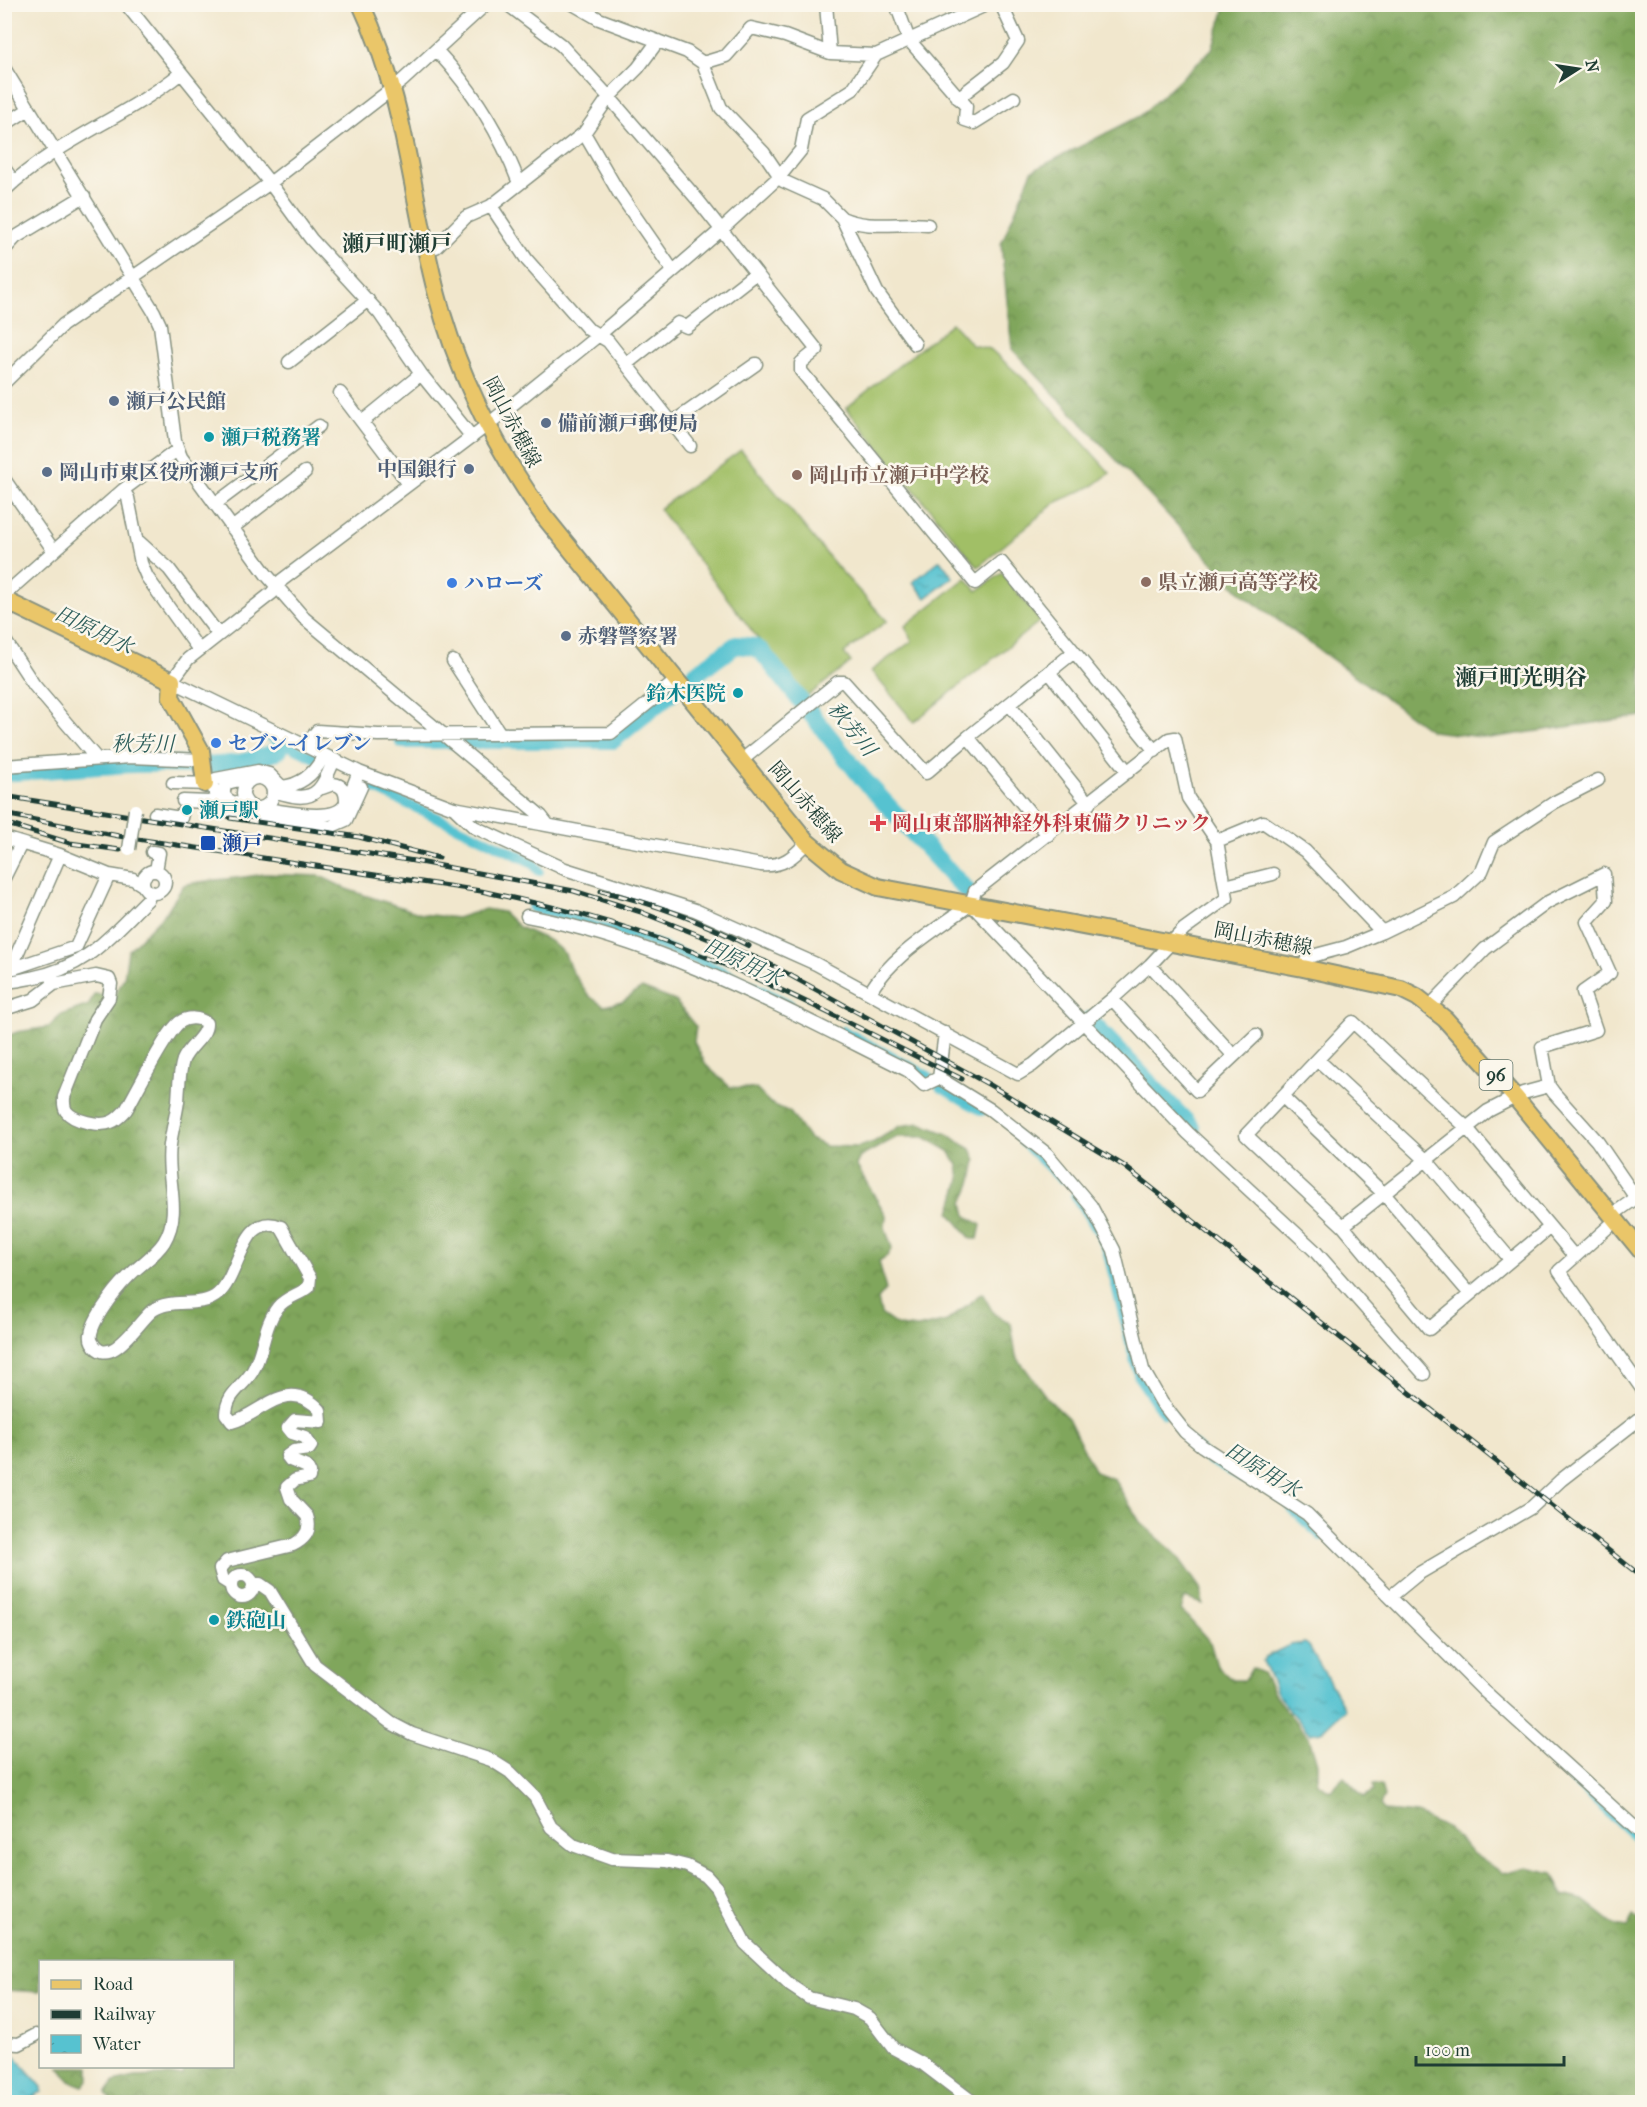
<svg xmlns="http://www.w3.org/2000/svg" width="1647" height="2107" font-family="'IM FELL French Canon','Noto Serif JP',serif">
<defs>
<pattern id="forest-crowns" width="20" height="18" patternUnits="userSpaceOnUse" patternTransform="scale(1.5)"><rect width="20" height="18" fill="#80a65b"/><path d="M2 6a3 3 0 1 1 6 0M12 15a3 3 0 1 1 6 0" fill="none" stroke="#68884c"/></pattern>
<pattern id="water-ripples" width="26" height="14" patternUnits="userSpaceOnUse" patternTransform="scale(1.5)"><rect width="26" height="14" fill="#56c2d0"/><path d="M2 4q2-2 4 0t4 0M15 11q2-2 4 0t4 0" fill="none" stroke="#479faa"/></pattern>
</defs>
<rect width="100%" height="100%" fill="#fbf7ec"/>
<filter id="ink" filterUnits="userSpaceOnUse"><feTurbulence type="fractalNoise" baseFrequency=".0167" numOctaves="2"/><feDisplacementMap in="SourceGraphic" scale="12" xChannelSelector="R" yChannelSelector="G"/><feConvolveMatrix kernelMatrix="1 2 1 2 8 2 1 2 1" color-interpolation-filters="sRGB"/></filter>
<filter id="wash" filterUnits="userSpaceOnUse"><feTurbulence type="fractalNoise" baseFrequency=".008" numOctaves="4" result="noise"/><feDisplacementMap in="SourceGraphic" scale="24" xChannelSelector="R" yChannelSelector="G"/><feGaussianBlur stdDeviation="1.35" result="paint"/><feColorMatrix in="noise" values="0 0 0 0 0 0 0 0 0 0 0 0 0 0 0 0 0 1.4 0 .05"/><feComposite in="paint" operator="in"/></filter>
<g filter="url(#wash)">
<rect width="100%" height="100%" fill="#f1e7cd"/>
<path fill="url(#forest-crowns)" stroke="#507248" stroke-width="1.5" d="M1226,5H1642V716L1490,738L1431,731L1242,594L1012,349L1001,244L1032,171L1140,116L1212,49Z
M264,874L320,876L349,890L422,914L457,918L485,909L503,912L519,927L550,941L565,954L571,970L589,996L604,1006L622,1002L642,988L675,1001L696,1027L694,1042L707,1066L730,1087L756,1089L770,1103L790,1112L808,1138L825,1146L857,1147L874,1142L900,1126L920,1123L947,1134L971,1149L976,1160L972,1181L963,1203L966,1215L981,1225L978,1239H971L950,1213L960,1179L958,1165L949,1151L924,1137H897L860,1157L856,1165L886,1215L885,1228L892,1248L887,1256L879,1261L886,1290L878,1299L881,1314L898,1326L918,1328L947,1321L982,1293L994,1314L1011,1323L1016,1356L1047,1398L1068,1418L1095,1472L1114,1479L1140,1522L1176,1554L1200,1588L1203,1604L1185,1598L1181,1610L1210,1642L1217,1666L1232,1680H1245L1252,1668L1263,1673L1277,1699L1309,1738L1317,1763V1783L1330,1791L1344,1777L1364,1797L1374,1791L1373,1784L1381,1786L1384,1797L1380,1805L1385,1811L1417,1814L1448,1829L1472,1853L1502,1873L1527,1867L1553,1873L1563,1895L1583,1900L1615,1925L1628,1927L1633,1916L1642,1920V2102H112L106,2094L114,2082L135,2077L183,2075L185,2067L232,2066V1962H40V1992L5,1990V1037L17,1032L49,1027L61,1015L89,1005L94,994L115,995L124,978L128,951L167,911L184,885C211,878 236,880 264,874Z
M59,2067H89V2079L83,2086L70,2081Z"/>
<path fill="#a1bf66" stroke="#607e4d" stroke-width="1.5" d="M952,323L972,345L990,349L1034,388L1110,473L1094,485L1055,503L978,567L846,408Z
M741,450L839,569L887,621L844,653L851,662L804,699L659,509Z
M1002,573L1040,621L914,722L871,671L912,641L905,626L966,578L977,591Z"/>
<path fill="url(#water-ripples)" stroke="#3a8082" stroke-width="1.5" d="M940,560L953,577L926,598L913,582Z
M1305,1643L1309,1646L1345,1709L1321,1732L1310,1734L1279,1697L1263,1661L1265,1657L1290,1645Z
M5,2049L10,2051L42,2087V2092L35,2095L33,2102H5Z"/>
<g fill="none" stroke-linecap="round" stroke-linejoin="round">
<path stroke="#56c2d0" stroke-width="10" d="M268,736L317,759
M373,788L488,841L533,863L539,871
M532,908L648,941L705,963L789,1004
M843,1031L928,1076
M940,1087L982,1111
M1023,1142L1061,1179
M1075,1196L1100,1234L1107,1250L1139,1378L1164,1414
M1191,1443L1208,1459L1242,1478
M1291,1508L1321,1536
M1554,1762L1642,1843"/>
<path stroke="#56c2d0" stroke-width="18" d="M690,678L736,645L754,647L761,651L863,779L968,892
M403,740H613L672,692
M4,773C48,770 91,766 134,764C186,762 230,774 279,750
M1089,1020L1192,1128"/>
</g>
</g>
<g filter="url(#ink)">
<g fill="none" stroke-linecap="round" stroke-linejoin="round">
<defs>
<path id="minor" d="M126,4L270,183L311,239L380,314L421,374L472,437
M507,4L561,45L609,97L697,199L817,350L801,363V371L975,583L1001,562L1155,751
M573,4L599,19L687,52L703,63L721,108L764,153L783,181L823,199L842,218L877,292L915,344
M826,4L830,53
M896,4L909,40L966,106L965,120L974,123L1014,98
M437,51C473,90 500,133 519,183
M703,63L726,56L751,28L785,36L830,53L876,55
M4,68L154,312L160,325L175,441L181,457L266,574L304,618L541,816L548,825
M958,98L1003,63L1018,41L1001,4
M4,125L29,109
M584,133L619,193L673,271
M4,168L14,182
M4,191C56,141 125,118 181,73
M491,206L527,260L588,329L608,341L690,446
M842,218C869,230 899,222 928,225
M427,249L436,247L466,217L491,206L584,133L609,97L638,68L658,41
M4,250L16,237L84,196
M289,362L368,300
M626,364L678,323L687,327L756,273
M4,383L63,325L270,183L402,81L486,4
M340,393L409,484
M362,422L421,374
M672,423L756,364
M4,479L54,551
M123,490L128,498L141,563L147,577L199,650
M215,504L319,426
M232,528L305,472
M137,540L169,569L218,634
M4,595L123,490L177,450
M4,618L11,603
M4,639L34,685L97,759
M453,661L499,732
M1049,672L1128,772
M1009,704L1089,804
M306,745L317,731L378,735L611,733L677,680
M742,760L838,682H844L926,773L968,737
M4,766L131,757L203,760
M243 793a15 15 0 1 1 30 0a15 15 0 1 1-30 0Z
M216,779L258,771L269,774L282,787C301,785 313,775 322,759
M239,780L227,783C216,801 237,804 250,807
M173,783L212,784
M322,788L333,784C343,785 346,792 346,802
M214,789L218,806L229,811L330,827L346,820L361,787
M275,790C280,794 286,794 293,796C320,801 325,780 334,760
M183,801L209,802L215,799
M454,808L474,827L565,869L695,910L816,964L1018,1074L1033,1065L1112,999L1150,965L1184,929L1227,898L1217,841
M272,810C289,812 333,822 344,806C350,796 354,783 359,772
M155,814L181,818L182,814
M1048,835L968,737L1074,652
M4,838L60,855L109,875L133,879L144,886
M807,842C794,857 782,867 761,865L454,808L359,772L172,681L188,659L272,593L282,580L486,426L600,334L721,230L780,176L801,150L807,118L852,90L876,55L988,4
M152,852L159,853L156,871
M143 882a11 11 0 1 1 22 0a11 11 0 1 1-22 0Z
M4,878L21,844
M1225,886L1273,874
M971,904L1188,1133L1314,1250L1424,1374
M527,916C663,941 786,1010 909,1071L924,1085L939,1078
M1382,932L1454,897L1482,871L1494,842L1555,802L1598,780
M4,968H14L76,947L109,875
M14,968V961L60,855
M51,974L54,984L96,976L109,979L111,984L109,998L95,1019L64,1097C64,1102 63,1106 66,1111C73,1121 100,1127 111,1122C117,1120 121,1115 126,1110C136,1093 166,1032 180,1022C188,1017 199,1017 206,1023C207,1036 189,1046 183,1060C179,1072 179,1088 178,1101C176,1116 172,1130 170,1145C165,1179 183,1211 164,1242C155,1256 139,1265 128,1277C117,1288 84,1328 92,1342C109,1373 140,1319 153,1310C172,1297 201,1309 218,1294C240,1276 242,1210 281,1227L310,1278L309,1287C299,1295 286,1297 278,1307C263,1326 264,1352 252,1372C241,1389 227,1393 226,1414L232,1422C261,1415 287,1375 320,1410L321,1422L295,1420L288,1428L292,1433L305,1437L311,1446L309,1449L294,1451L287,1456L290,1460L307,1467L310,1473L309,1477L295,1480L287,1487L291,1499L307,1516C312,1530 305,1539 293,1545L227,1561L220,1569L223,1580L231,1585
M4,981C13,983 23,979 31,978C88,967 109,937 148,899L151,892
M870,992C892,955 936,930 971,904L975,891L1169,739L1175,738L1188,798L1217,841L1263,822L1305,851L1382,932L1346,947L1308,957L1303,968
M1112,999L1197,1091L1234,1056L1150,965
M1430,1006L1485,949L1548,902L1604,874L1606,901L1587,922L1610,973L1583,992L1596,1030L1542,1047L1549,1086L1554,1093L1597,1141L1636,1198L1612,1215
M4,1009L33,1000L54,984
M1353,1022L1467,1128L1550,1227L1429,1329L1343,1226L1246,1135Z
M1234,1056L1256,1035
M1318,1060L1427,1161L1510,1259
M939,1078L991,1110L1047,1154L1091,1206L1114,1250L1143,1370L1162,1403L1185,1432L1202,1446L1307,1514L1482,1689L1642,1834
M939,1078L945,1033
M1284,1098L1385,1195L1470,1294
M1616,1220L1559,1271L1642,1389
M1343,1226L1488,1111L1523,1093L1549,1086
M1550,1227L1574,1256
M231 1586a11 11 0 1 1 22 0a11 11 0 1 1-22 0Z
M253,1584H260L270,1591L315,1665L391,1723L412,1734L491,1760L510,1772L535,1797L551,1827L573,1845L612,1859L667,1861L687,1866L706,1876L716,1887L745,1943L791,1986L809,1998L854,2009L870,2018L893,2048L923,2064L973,2102
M1390,1597L1418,1574L1532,1507L1561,1480L1642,1417
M4,2043L19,2044L36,2035"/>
<path id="major" d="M361,4C407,102 410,193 437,295C458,376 495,447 543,515L807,842L841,870L878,887L1303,968L1401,989L1417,997L1445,1019L1515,1097L1642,1252
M4,600L172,681L171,697L201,751L205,784"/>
</defs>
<use href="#minor" stroke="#889280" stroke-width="15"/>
<use href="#major" stroke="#889280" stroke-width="20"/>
<use href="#minor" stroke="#fff" stroke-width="12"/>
<use href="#major" stroke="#eac669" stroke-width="16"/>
<defs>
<path id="rail" d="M4,796L414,861L574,891L641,912L764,961L990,1085L1124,1166L1642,1577
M4,814L124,837L481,891C537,903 594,916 648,935C757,973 859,1029 962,1079
M230,818L359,837L439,858
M4,823L70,843L120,850
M601,891C653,903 702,921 749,946"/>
</defs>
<use href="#rail" stroke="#1f3d34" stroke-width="5"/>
<use href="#rail" stroke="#fbf7ec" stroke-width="3" stroke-dasharray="9" stroke-linecap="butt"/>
<defs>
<path id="minor-bridge" d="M129,849L135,810"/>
</defs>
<use href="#minor-bridge" stroke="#889280" stroke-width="15" stroke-linecap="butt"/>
<use href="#minor-bridge" stroke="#fff" stroke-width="12"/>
</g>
</g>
<g fill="#5c6f8a" stroke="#fbf7ec" stroke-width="2">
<circle cx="114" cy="401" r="6"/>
<circle cx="546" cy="423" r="6"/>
<circle cx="469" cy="469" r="6"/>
<circle cx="47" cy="472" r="6"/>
<circle cx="566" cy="636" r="6"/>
</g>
<g fill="#0f9aa8" stroke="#fbf7ec" stroke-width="2">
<circle cx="209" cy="437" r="6"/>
<circle cx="738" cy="693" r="6"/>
<circle cx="187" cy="810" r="6"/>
<circle cx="214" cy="1620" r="6"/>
</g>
<g fill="#8d6e63" stroke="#fbf7ec" stroke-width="2">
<circle cx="797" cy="475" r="6"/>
<circle cx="1146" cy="582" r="6"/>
</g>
<g fill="#3f7fe0" stroke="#fbf7ec" stroke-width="2">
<circle cx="452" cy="583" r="6"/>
<circle cx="216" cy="743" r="6"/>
</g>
<path fill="#e0444e" stroke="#fbf7ec" stroke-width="2" d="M875 814h6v6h6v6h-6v6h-6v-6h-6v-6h6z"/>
<rect fill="#1a4fb4" stroke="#fbf7ec" stroke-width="2" x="200" y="835" width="16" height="16" rx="3"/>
<g text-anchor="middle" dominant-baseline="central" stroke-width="5" stroke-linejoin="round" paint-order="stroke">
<rect fill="#fbf7ec" stroke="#61756b" stroke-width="1.5" x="1479.5" y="1060" width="33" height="30" rx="4.5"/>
<g font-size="18" font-weight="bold" fill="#1f3d34">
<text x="1496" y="1075">96</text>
</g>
<g font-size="20" font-weight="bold" fill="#4e5e75" stroke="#fbf7ec" text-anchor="start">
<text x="126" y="401">瀬戸公民館</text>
<text x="558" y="423">備前瀬戸郵便局</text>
<text x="457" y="469" text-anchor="end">中国銀行</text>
<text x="59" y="472">岡山市東区役所瀬戸支所</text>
<text x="578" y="636">赤磐警察署</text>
</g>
<g font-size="20" fill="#1f3d34" stroke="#fbf7ec">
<text transform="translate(512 422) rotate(62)">岡山赤穂線</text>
<text transform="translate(805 802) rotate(49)">岡山赤穂線</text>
<text transform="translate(1263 939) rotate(11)">岡山赤穂線</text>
</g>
<g font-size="20" font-weight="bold" fill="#0d838f" stroke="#fbf7ec" text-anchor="start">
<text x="221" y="437">瀬戸税務署</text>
<text x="726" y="693" text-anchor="end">鈴木医院</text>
<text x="199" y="810">瀬戸駅</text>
<text x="226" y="1620">鉄砲山</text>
</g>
<g font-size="20" font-weight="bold" fill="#785e54" stroke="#fbf7ec" text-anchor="start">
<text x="809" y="475">岡山市立瀬戸中学校</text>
<text x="1158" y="582">県立瀬戸高等学校</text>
</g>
<g font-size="20" font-weight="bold" fill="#366cbe" stroke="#fbf7ec" text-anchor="start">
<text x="464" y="583">ハローズ</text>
<text x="228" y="743">セブン-イレブン</text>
</g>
<g font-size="20" font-weight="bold" fill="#be3a42" stroke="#fbf7ec" text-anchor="start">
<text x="892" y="823">岡山東部脳神経外科東備クリニック</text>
</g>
<g font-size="20" font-weight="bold" fill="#164399" stroke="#fbf7ec" text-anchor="start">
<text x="222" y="843">瀬戸</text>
</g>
<g font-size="21" font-style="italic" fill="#2d5e5b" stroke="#fbf7ec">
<text transform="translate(94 630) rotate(26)">田原用水</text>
<text transform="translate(852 729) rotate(51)">秋芳川</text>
<text x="143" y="744">秋芳川</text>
<text transform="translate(743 962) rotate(26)">田原用水</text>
<text transform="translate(1263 1470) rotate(32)">田原用水</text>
</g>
<g font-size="22" font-weight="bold" fill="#1f3d34" stroke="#fbf7ec">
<text x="397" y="244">瀬戸町瀬戸</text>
<text x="1521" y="678">瀬戸町光明谷</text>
</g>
</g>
<rect width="1647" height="2107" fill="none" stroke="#fbf7ec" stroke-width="24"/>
<rect x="39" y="1960" width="195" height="108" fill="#fbf7ec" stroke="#a3ada2" stroke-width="1.5"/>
<rect x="51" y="1980" width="30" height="9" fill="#eac669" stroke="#a3ada2" stroke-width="1.5"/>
<text x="93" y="1990" font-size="18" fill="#1f3d34">Road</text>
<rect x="51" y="2010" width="30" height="9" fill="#1f3d34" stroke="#a3ada2" stroke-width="1.5"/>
<text x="93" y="2020" font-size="18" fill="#1f3d34">Railway</text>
<rect x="51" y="2035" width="30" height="18" fill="url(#water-ripples)" stroke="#a3ada2" stroke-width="1.5"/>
<text x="93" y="2050" font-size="18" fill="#1f3d34">Water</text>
<g transform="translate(1578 69) rotate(78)" stroke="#fbf7ec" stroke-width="4.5" paint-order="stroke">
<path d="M0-4.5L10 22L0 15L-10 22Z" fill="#1f3d34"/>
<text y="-9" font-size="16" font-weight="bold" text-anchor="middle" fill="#1f3d34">N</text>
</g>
<path d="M1416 2056v9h148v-9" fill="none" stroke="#1f3d34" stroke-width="3"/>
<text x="1425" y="2056" font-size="18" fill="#1f3d34" stroke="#fbf7ec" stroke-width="4.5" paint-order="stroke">100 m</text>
</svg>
